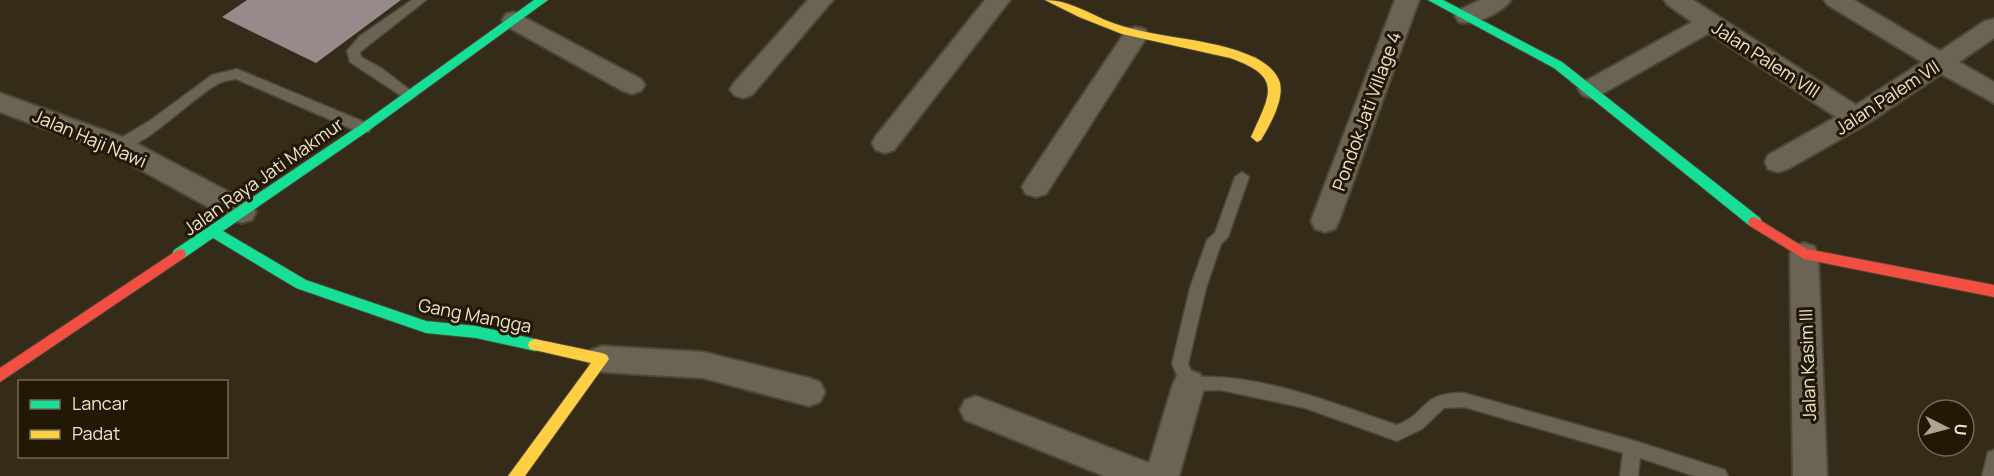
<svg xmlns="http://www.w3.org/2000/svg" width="1994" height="476" font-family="Manrope,sans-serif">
<rect width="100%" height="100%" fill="#342b18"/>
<path fill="#968a8b" d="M247,0H401L316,63L222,17Z"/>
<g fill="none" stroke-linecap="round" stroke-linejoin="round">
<defs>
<path id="lane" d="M412,0H426L360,52L361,57L381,68L414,93L416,96L409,101L350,62L347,51L360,36Z
M237,69L369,124L371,128L369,132H359L236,79C232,80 226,80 222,82C199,90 137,157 114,150L112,146L114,142L151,120L212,75Z
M1242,172L1249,177L1228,237L1221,244L1206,288L1188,364L1194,377C1263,374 1332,403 1397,425C1428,414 1419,392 1464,393L1632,440L1719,468L1725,470L1728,476H1694L1640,458L1638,476H1620L1623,453L1464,407L1444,408L1422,429L1397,441L1305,408L1220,390L1189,391L1183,389L1172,364L1190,288L1207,240L1215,233L1235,177Z
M1994,450V476H1982L1988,452Z"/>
<path id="street" d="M808,0H833L752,95L743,98L734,95L730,89L734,83Z
M985,0H1010L894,150L885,153L876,150L872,143L876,136Z
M1395,0H1419L1339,221L1335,229L1325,232L1315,229L1311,221Z
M1480,0H1511C1502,13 1473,26 1459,22L1455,16L1459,10Z
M1664,0H1693L1856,105L1922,62L1828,5L1824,0H1854L1940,51L1985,21L1994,19V38L1959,62L1994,82V103L1941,74L1865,125L1788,169L1778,172L1768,169L1765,162L1768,155L1836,117L1709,33L1600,95L1591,98L1582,95L1578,89L1582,83L1692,22L1668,5Z
M514,12L641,79L645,85L641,91L632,94L623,91L506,26L502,20L506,14Z
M1136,27L1145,29L1148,35L1046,194L1036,197L1026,194L1022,187L1026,180L1127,29Z
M0,93L128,139L252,204L256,212L252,220L242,223L232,220L110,153L0,112Z
M1804,243L1814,246L1818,254L1827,476H1793L1790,254L1794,246Z
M602,346L703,352L809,378L820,382L825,392L820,402L809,406L703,378L602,372L591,368L587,359L591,350Z
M1189,370L1200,374L1205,384L1179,476H1104L965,420L960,410L965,400L976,396L1149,463L1173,384L1178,374Z"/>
<path id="fast" d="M534,0H548L368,131L223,231L306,280L426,321L476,326L535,339L540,341L542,345L540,349L535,351L476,338L426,333L296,288L213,238L184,258H174L172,254L174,250L360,125Z
M1428,0H1443L1562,62L1760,218L1762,222L1760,226H1750L1554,68Z"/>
<path id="slow" d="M1045,0C1067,0 1085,11 1105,20C1154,40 1209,36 1256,58C1265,63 1275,70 1279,80C1286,97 1270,125 1261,140L1257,142L1251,137C1270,94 1284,77 1230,58L1122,34L1079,17Z
M535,339L602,353L607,355L609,359L525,476H508L591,363L530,349L528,345L530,341Z"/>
<path id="jam" d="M1755,217L1807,249L1994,285V297L1804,259L1750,226L1748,222L1750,218Z
M179,249L184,250L186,254L184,258L0,382V368Z"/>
</defs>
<use href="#lane" stroke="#4e4637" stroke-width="3"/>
<use href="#street" stroke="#4e4637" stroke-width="4"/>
<use href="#fast" stroke="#4e4637" stroke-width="2"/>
<use href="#slow" stroke="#4e4637" stroke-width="2"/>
<use href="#jam" stroke="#4e4637" stroke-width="2"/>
<use href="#lane" fill="#6b6353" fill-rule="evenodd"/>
<use href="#street" fill="#6b6353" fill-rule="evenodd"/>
<use href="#fast" fill="#16e098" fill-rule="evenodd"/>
<use href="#slow" fill="#ffcf43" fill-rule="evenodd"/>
<use href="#jam" fill="#f24e42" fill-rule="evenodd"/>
</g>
<g text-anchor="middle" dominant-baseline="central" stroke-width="6" stroke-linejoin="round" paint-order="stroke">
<g font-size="18" fill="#f1e4cc" stroke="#221806">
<text transform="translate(1766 59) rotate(33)">Jalan Palem VIII</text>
<text transform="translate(1887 97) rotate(-33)">Jalan Palem VII</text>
<text transform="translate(1366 111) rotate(-70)">Pondok Jati Village 4</text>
<text transform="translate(90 138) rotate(23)">Jalan Haji Nawi</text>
<text transform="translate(263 176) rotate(-35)">Jalan Raya Jati Makmur</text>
<text transform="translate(475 315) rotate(11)">Gang Mangga</text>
<text transform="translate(1807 365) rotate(-92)">Jalan Kasim III</text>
</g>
</g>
<rect x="18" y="380" width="210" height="78" fill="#221806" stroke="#756a55" stroke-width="1.5"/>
<rect x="30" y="400" width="30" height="9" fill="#16e098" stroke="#756a55" stroke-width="1.5"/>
<text x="72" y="410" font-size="18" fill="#f1e4cc">Lancar</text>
<rect x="30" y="430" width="30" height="9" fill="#ffcf43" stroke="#756a55" stroke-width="1.5"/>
<text x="72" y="440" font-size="18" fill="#f1e4cc">Padat</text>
<g transform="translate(1946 428) rotate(96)"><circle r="28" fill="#221806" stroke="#756a55" stroke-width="1.5"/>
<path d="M0-4.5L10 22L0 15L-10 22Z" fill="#afa38d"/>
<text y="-9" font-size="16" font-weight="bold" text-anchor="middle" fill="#f1e4cc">U</text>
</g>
</svg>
